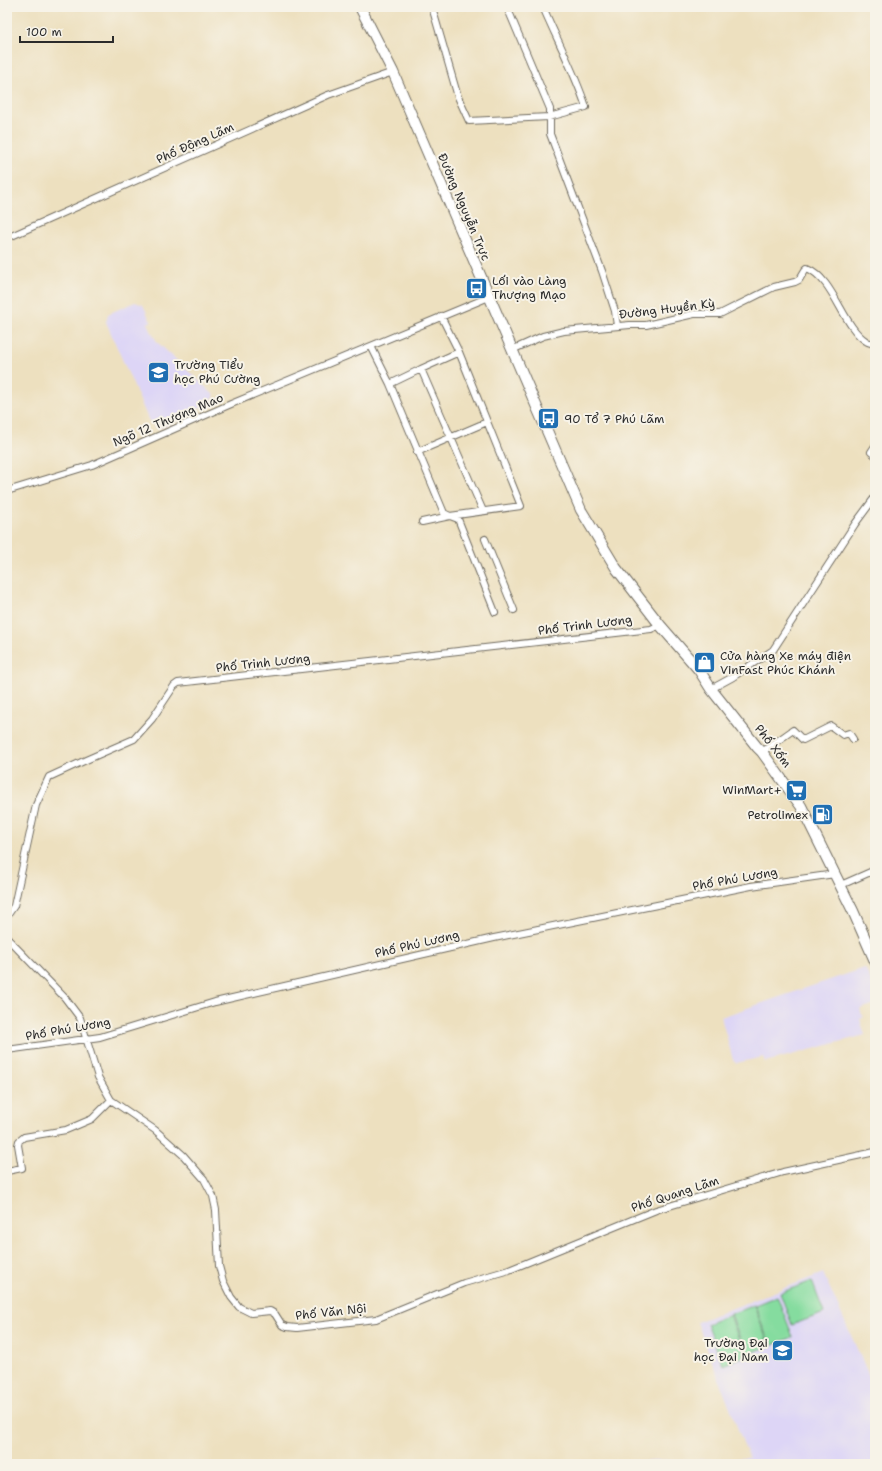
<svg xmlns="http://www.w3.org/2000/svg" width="882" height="1471" font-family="'Shantell Sans',sans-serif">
<rect width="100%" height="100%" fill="#f7f3e8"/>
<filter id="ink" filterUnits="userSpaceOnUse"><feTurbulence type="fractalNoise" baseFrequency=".025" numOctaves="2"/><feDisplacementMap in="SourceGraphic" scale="8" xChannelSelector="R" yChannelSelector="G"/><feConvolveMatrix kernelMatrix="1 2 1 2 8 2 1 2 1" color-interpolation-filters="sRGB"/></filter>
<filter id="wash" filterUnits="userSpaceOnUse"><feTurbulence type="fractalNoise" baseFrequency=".012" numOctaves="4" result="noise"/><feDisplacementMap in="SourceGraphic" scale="16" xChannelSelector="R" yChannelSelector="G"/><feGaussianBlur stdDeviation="0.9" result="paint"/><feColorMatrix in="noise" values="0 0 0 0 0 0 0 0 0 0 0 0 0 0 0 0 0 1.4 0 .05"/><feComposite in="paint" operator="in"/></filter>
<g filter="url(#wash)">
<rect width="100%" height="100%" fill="#ede0bf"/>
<path fill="#ddd5f6" d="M135,302L143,305L151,322L147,323L157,342L214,395L210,404L185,414L183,419L158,429L149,421L106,322L108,314Z
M865,968L875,991V1004L860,1009L863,1018L860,1019L865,1035L765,1062L763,1057L736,1063L733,1060L721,1017Z
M823,1273L871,1380L875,1379V1464H629V1462L749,1458L697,1322Z"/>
<path fill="#85dc9f" stroke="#588465" d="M812,1281L824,1313L792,1325L780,1293Z
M777,1296L793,1337L770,1346L755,1305Z
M754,1305L769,1346L746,1355L731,1314Z
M730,1315L745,1356L723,1365L707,1324Z"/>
</g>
<g filter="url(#ink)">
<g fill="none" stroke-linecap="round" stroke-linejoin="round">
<defs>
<path id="minor" d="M432,7L458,97L469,121L549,117L586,107C575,73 557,40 543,7
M507,7L550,109V134L602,271L615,311L617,326
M7,238L328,95L393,72
M441,316L459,352
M371,346L390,384L444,513L450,516L521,506L459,352L421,369L390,384
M512,350L543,336L564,331L630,325H646L694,314H720L774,287L795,282L799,280L805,270L807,268C834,279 843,327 866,341C868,343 872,343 875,344
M421,369L483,511
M875,446L871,452L875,455
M417,452L487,422
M7,491L92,465L231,404L489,297
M422,522L450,516L458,519L495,612
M485,539L514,610
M711,689L733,677L773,650L855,524L875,497
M762,752L793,730L803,740L831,726L843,735L849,733L853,739
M841,885L875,870
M7,916L14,906L36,805L49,777L86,760L134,739L152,719L174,686L178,683L651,629L660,625
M7,938L65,998L80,1018L98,1077L111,1100L155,1130L183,1155L204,1179L213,1196L216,1210L219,1266L223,1281L231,1297L239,1307L251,1313L270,1311L275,1314L282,1325L287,1327L297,1328L376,1319L464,1283L509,1270L656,1210L783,1172L875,1152
M7,1050L100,1037L215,1002L494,938L751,886L835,874
M7,1171L22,1168L18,1145L19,1141L24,1137L66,1130L92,1119L111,1100"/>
<path id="trunk" d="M360,7L393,72L581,510L616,568L660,625L699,670L711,689L757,747L762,752L801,806L853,911L875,961"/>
</defs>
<use href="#minor" stroke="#6f6a5f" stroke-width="8"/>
<use href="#trunk" stroke="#6f6a5f" stroke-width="12"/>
<use href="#minor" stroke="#fff" stroke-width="6"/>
<use href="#trunk" stroke="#fff" stroke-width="10"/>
</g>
</g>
<defs>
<symbol id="bus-square" viewBox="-11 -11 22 22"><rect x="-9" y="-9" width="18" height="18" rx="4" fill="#1f6fb2" stroke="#f7f3e8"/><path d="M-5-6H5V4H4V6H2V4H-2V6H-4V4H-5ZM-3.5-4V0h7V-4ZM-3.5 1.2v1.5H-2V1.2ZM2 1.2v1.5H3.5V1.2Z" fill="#fff"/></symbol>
<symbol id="school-square" viewBox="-11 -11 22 22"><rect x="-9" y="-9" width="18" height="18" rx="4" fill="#1f6fb2" stroke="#f7f3e8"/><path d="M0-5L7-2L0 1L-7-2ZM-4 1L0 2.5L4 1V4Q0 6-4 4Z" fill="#fff"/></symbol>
<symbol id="shop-square" viewBox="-11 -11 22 22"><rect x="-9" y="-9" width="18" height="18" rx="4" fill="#1f6fb2" stroke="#f7f3e8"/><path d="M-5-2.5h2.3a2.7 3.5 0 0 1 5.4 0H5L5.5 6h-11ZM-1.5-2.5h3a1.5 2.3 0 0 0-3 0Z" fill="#fff"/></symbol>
<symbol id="supermarket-square" viewBox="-11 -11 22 22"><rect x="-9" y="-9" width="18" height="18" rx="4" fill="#1f6fb2" stroke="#f7f3e8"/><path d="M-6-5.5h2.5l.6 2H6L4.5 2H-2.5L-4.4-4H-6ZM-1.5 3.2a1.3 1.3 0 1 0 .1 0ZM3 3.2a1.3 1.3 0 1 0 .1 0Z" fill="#fff"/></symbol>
<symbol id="fuel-square" viewBox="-11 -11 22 22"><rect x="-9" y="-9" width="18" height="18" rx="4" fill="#1f6fb2" stroke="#f7f3e8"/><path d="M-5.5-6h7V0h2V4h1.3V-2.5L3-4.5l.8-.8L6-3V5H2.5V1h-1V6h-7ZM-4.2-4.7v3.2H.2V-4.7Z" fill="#fff"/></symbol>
<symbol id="university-square" viewBox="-11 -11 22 22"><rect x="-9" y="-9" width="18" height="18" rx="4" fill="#1f6fb2" stroke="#f7f3e8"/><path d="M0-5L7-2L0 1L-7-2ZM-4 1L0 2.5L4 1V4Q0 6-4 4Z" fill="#fff"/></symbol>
</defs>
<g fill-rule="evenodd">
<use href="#bus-square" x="464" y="276" width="25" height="25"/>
<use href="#school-square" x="146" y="360" width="25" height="25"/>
<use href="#bus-square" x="536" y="406" width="25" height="25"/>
<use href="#shop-square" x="692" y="650" width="25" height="25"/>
<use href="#supermarket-square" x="784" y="778" width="25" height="25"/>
<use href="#fuel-square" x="810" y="802" width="25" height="25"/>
<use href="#university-square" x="770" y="1338" width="25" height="25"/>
</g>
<g text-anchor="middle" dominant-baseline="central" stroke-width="4" stroke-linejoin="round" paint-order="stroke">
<g font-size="12" fill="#2b2b2b" stroke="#f7f3e8">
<text transform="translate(195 143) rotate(-24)">Phố Động Lãm</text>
<text transform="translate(464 207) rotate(67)">Đường Nguyễn Trực</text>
<text transform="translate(667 309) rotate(-7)">Đường Huyền Kỳ</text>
<text transform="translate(168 420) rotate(-23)">Ngõ 12 Thượng Mao</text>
<text transform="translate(585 625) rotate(-7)">Phố Trinh Lương</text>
<text transform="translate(263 663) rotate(-6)">Phố Trinh Lương</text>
<text transform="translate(773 746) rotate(52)">Phố Xốm</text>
<text transform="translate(735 879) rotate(-10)">Phố Phú Lương</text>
<text transform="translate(417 944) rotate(-13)">Phố Phú Lương</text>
<text transform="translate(68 1029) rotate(-10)">Phố Phú Lương</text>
<text transform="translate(675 1194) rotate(-18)">Phố Quang Lãm</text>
<text transform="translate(331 1312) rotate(-6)">Phố Văn Nội</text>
</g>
<g font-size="12" fill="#2b2b2b" stroke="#f7f3e8" text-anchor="start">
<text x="492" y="281">Lối vào Làng<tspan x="492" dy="14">Thượng Mạo</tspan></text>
<text x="174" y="365">Trường Tiểu<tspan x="174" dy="14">học Phú Cường</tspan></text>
<text x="564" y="419">90 Tổ 7 Phú Lãm</text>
<text x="720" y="656">Cửa hàng Xe máy điện<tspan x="720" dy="14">VinFast Phúc Khánh</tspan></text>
<text x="782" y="790" text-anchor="end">WinMart+</text>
<text x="808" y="815" text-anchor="end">Petrolimex</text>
<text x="768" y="1343" text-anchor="end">Trường Đại<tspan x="768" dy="14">học Đại Nam</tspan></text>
</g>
</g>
<rect width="882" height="1471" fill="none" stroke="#f7f3e8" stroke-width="24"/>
<path d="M20 36v6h93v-6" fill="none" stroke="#2b2b2b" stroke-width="2"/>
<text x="26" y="36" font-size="12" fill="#2b2b2b" stroke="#f7f3e8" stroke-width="3" paint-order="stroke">100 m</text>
</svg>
